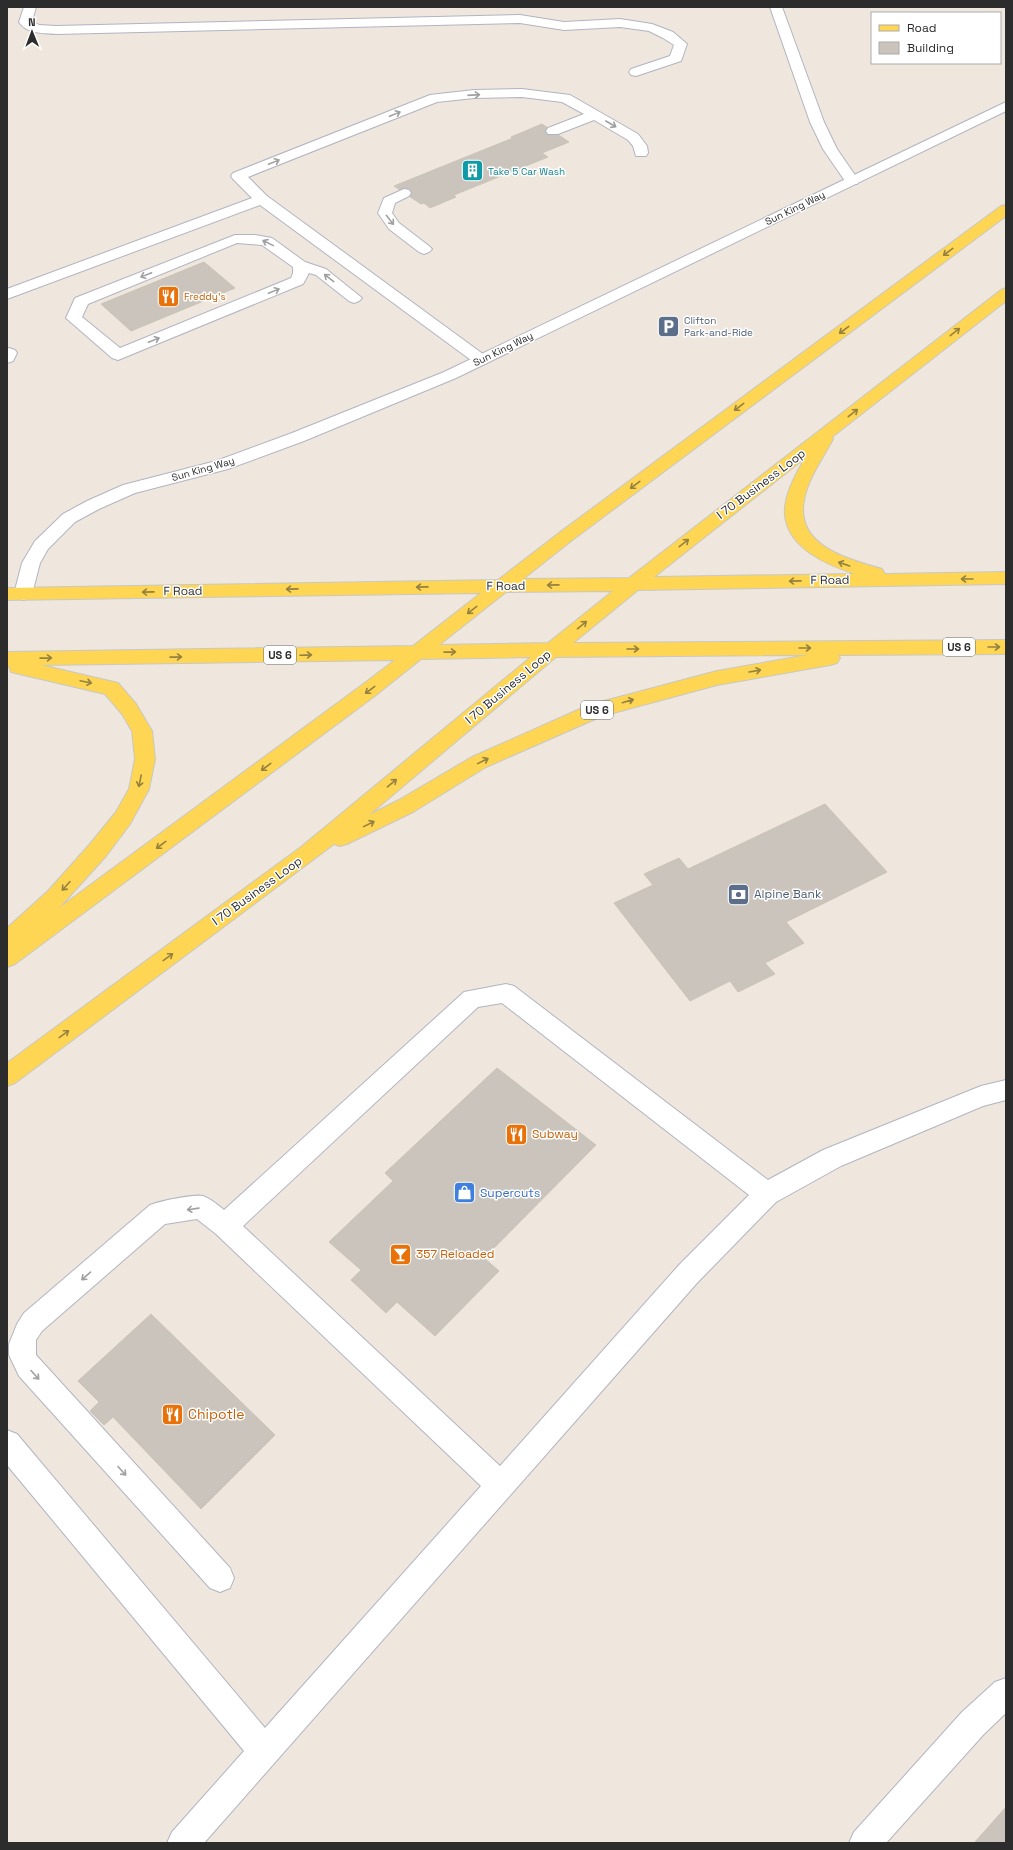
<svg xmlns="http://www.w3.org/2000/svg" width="1013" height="1850" font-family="'Space Grotesk',sans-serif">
<rect width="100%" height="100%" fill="#efe7dd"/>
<path fill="#cac4bc" stroke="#cac3b6" d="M542,124L569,142L542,153L548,157L454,195L456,197L430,208L424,203L421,204L394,186L513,138L511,137Z
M204,262L235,288L131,331L101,304Z
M825,804L887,872L786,922L804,943L765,963L775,974L738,992L730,981L690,1001L614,903L653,885L644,874L679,858L688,869Z
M497,1068L596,1145L484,1258L499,1271L435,1336L397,1302L386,1313L351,1280L361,1270L329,1242L393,1181L385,1173Z
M151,1314L275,1435L201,1509L113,1417L104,1425L90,1411L99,1402L78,1381Z
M1006,1807V1843H974Z"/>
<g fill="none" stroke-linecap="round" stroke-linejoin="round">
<defs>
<path id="lane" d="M24,7H36L32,21L39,25L56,26L520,15L564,22L620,19L652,24L673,32L687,44L681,61L636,76L631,75L629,72L631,69L670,56L674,45L663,38L649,31L620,27L564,30L520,23L56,34C43,33 27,34 19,22Z
M770,7H782L824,122L837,149L859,181L857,184H847L823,149L810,122Z
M522,89L570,95L638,134L647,146L648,153L646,156H636L633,146L628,140L594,120L558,134H548L546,131L548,128L584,114L562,102L522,97L474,98L437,102L248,177L267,196L487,357L489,360L487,363L481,365L475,363L260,205L7,299V289L252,198L233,179L231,176L233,173L430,95L474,90Z
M404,189L409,190L411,193L409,196L395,203L392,213L399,223L429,246L432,249L429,252L424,254L419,252L389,229L378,213L384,198Z
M235,235H255L272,238L305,262L326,269L362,298L359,301L354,303L349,301L316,275L309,273L303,284L118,360L112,358L66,318L75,298ZM237,243L262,245L293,267V273L291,278L120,348L82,317L88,304Z
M9,348L15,350L17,353L13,361L7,363V349Z
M506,984L514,986L768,1180L823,1150L981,1086L1006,1080V1100L983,1106L841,1166L776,1202L697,1283L204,1843H167L172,1832L244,1751L7,1465V1430L17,1434L265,1728L481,1486L216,1234L197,1219L165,1224L42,1331L36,1340V1355L230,1568L234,1578L230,1588L220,1592L210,1588L19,1376L9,1355V1344L17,1324L24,1313L150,1205C159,1201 195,1194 203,1196C211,1199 218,1205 224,1210L464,992ZM502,1003L749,1195L679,1265L500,1466L243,1226L478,1007Z
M1006,1678V1713L984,1734L886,1843H849L854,1832L962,1712L995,1682Z"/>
<path id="street" d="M1006,102V111L456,378L304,441L228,469L135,493L99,509L75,522L48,549L40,563L32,594L30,598L23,600L16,598L14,594L22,563L35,541L63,514L87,501L123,485L216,461L292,433L444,372Z"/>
<path id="primary" d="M1006,205V216L571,541L523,579L629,578L1001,290L1006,288V301L832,437L833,439C823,458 808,478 804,500C795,546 848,559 882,569L885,574L1006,572V584L638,590L573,643L1006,640V654L838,655L840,658L837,663L830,665L717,685L602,716L486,767L413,812L347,844L340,846L334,844L15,1083L7,1086V1063L301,847L531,657L421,659L376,695L15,964L7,967V928L48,891L90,844L116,812L129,789L135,759L132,731L122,714L105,694L11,672L9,666H7V652L413,646L481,593L7,600V588L498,580L559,533L1001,206ZM805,458C796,474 783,496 785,516C789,549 828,565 855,574L654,577ZM613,591L548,643L439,645L506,592ZM808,655L717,671L589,705L472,757L399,800L369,815L556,657ZM395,660L362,685L59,908L106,856L130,824L149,789L155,759L152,731L136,704L118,683L41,665Z"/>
</defs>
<use href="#lane" stroke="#b1b4c1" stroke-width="2"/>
<use href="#street" stroke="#b1b4c1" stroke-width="2"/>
<use href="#primary" stroke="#c8c8c8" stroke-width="2"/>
<use href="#lane" fill="#fff" fill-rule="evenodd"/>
<use href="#street" fill="#fff" fill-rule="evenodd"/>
<use href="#primary" fill="#fed653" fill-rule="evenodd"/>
</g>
<defs><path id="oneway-shaft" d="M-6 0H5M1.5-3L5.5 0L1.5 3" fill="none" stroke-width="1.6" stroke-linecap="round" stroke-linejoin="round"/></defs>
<g stroke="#a0a0a0">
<use href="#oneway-shaft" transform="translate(474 95) rotate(-4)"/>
<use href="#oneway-shaft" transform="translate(395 114) rotate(-22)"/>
<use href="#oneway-shaft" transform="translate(611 124) rotate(30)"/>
<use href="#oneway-shaft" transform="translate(274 162) rotate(-22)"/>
<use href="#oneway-shaft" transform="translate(390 220) rotate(52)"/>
<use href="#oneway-shaft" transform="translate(268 243) rotate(-154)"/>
<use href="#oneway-shaft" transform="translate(146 275) rotate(158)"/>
<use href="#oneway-shaft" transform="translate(329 278) rotate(-142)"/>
<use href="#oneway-shaft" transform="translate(274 291) rotate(-22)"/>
<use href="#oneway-shaft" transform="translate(154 340) rotate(-22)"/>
<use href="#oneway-shaft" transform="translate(193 1209) rotate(172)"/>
<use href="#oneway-shaft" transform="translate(86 1276) rotate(139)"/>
<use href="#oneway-shaft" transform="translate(35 1375) rotate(48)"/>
<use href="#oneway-shaft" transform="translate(122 1471) rotate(48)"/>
</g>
<g stroke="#958140">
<use href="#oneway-shaft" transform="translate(948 252) rotate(143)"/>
<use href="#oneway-shaft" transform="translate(844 330) rotate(143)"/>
<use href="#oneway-shaft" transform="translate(955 332) rotate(-38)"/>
<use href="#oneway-shaft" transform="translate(739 407) rotate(143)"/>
<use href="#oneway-shaft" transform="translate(853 413) rotate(-38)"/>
<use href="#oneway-shaft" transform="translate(635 485) rotate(143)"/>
<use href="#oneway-shaft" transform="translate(684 543) rotate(-38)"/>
<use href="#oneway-shaft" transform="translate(844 564) rotate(-161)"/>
<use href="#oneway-shaft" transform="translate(967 579) rotate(180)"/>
<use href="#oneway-shaft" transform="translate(795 581) rotate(179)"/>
<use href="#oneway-shaft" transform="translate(553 585) rotate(179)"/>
<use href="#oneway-shaft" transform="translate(422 587) rotate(179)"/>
<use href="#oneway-shaft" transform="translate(292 589) rotate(179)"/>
<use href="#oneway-shaft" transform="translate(148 592) rotate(179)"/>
<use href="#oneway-shaft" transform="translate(472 610) rotate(142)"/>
<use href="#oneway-shaft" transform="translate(582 625) rotate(-39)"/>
<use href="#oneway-shaft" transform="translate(994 647)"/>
<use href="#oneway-shaft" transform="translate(805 648)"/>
<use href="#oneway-shaft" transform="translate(633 649)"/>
<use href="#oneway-shaft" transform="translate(450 652) rotate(-1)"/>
<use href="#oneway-shaft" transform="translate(306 655) rotate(-2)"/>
<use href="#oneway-shaft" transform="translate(176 657) rotate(-1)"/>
<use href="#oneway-shaft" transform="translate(46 658) rotate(-1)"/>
<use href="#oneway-shaft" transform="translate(755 671) rotate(-10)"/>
<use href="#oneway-shaft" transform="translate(86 682) rotate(12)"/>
<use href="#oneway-shaft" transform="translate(370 690) rotate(143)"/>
<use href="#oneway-shaft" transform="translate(628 701) rotate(-16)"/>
<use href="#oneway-shaft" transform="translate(483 761) rotate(-26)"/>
<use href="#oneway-shaft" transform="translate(266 767) rotate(143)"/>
<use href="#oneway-shaft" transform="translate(140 781) rotate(102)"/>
<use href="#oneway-shaft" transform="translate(392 783) rotate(-40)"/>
<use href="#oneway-shaft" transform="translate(369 824) rotate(-26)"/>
<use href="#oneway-shaft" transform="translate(161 845) rotate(143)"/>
<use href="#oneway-shaft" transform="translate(66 886) rotate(132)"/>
<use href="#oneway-shaft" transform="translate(168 957) rotate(-36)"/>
<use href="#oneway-shaft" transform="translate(64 1034) rotate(-36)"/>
</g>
<defs>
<symbol id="building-square" viewBox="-11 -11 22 22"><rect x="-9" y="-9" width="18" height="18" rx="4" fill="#0f9aa8" stroke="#fff"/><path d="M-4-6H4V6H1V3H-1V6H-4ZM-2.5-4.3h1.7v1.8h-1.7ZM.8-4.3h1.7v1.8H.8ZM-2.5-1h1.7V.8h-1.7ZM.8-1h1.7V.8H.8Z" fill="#fff"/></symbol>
<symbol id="restaurant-square" viewBox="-11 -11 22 22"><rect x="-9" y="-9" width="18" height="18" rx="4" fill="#e8710a" stroke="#fff"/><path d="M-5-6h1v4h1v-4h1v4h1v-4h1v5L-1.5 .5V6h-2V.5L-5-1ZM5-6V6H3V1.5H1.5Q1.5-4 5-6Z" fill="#fff"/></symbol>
<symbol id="parking-square" viewBox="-11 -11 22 22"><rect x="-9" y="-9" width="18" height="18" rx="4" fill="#5c6f8a" stroke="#fff"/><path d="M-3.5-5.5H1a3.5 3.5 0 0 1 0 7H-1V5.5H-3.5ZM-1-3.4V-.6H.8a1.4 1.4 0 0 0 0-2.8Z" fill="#fff"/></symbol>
<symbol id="bank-square" viewBox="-11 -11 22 22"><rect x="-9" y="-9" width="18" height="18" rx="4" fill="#5c6f8a" stroke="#fff"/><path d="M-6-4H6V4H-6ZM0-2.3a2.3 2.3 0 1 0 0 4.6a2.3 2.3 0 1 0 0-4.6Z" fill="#fff"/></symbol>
<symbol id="shop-square" viewBox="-11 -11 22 22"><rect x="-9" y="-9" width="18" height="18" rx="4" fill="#3f7fe0" stroke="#fff"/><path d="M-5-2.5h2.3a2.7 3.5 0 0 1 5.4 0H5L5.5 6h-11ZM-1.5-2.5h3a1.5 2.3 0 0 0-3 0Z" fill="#fff"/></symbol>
<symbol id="bar-square" viewBox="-11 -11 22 22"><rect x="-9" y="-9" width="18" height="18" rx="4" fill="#e8710a" stroke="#fff"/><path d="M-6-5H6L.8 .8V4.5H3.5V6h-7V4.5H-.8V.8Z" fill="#fff"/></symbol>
</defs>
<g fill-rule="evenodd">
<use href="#building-square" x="460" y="158" width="25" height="25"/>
<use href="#restaurant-square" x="156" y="284" width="25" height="25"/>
<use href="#parking-square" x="656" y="314" width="25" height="25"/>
<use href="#bank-square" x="726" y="882" width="25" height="25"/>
<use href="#restaurant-square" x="504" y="1122" width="25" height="25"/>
<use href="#shop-square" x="452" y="1180" width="25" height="25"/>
<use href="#bar-square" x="388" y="1242" width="25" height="25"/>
<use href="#restaurant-square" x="160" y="1402" width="25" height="25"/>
</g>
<g text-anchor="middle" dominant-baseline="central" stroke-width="3" stroke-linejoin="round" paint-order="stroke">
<g font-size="10" fill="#0d838f" stroke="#fff" text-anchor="start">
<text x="488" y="171">Take 5 Car Wash</text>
</g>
<g font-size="10" fill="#2c2c2c" stroke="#fff">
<text transform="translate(795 208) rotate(-26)">Sun King Way</text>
<text transform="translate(503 349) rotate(-26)">Sun King Way</text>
<text transform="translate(203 469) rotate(-16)">Sun King Way</text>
</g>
<g font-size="10" fill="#c56008" stroke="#fff" text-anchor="start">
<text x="184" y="296">Freddy's</text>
</g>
<g font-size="10" fill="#4e5e75" stroke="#fff" text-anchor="start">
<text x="684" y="320">Clifton<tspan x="684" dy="12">Park-and-Ride</tspan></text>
</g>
<g fill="#fff" stroke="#6b6b6b" stroke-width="1">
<rect x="943" y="638" width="32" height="18" rx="3"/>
<rect x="264" y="646" width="32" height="18" rx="3"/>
<rect x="581" y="701" width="32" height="18" rx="3"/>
</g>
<g font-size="11" font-weight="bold" fill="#2c2c2c">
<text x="959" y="647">US 6</text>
<text x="280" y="655">US 6</text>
<text x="597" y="710">US 6</text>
</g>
<g font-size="12" fill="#2c2c2c" stroke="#fff">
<text transform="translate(761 484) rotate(-37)">I 70 Business Loop</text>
<text transform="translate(830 580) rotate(-1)">F Road</text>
<text transform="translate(506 586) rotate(-1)">F Road</text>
<text transform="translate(183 591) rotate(-1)">F Road</text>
<text transform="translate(508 687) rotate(-40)">I 70 Business Loop</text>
<text transform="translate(257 891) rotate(-36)">I 70 Business Loop</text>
</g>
<g font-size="12" fill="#4e5e75" stroke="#fff" text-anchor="start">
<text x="754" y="894">Alpine Bank</text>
</g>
<g font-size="12" fill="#c56008" stroke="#fff" text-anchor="start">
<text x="532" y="1134">Subway</text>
<text x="416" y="1254">357 Reloaded</text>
</g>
<g font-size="12" fill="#366cbe" stroke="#fff" text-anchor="start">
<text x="480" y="1193">Supercuts</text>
</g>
<g font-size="14" fill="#c56008" stroke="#fff" text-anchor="start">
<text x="188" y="1414">Chipotle</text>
</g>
</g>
<rect width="1013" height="1850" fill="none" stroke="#2c2c2c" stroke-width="16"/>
<rect x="871" y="12" width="130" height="52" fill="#ffffff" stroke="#ababab"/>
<rect x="879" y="25" width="20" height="6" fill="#fed653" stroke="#ababab"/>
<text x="907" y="32" font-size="12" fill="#2c2c2c">Road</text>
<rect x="879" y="42" width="20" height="12" fill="#cac4bc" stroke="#ababab"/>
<text x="907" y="52" font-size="12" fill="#2c2c2c">Building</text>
<g transform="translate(32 32) rotate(359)" stroke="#ffffff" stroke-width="3" paint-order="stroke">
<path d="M0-3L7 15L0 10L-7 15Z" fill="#2c2c2c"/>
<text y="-6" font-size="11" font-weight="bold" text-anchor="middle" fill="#2c2c2c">N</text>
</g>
</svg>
